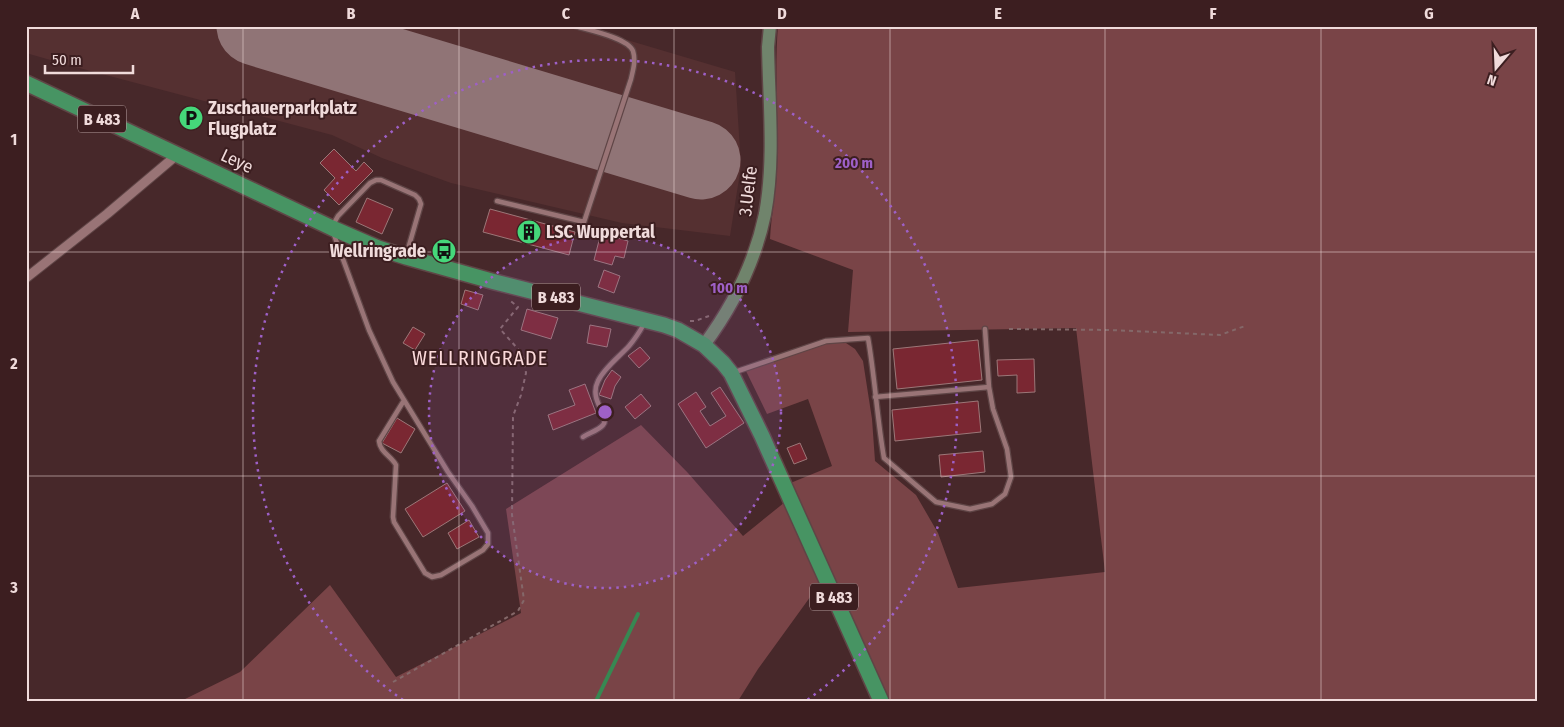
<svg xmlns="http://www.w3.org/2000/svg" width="1564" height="727" font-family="'Fira Sans Condensed',sans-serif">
<rect width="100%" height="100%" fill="#47282a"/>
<path fill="#553031" d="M26,26H580L735,72L741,166L730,236L622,223L451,183L382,158L332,135L68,65L26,53Z"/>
<path fill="#794447" d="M778,26H1538V701H883L788,484L832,466L808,399L767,414L746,371L826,343L843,341L855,349L863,361L872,419L875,461L916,495L938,533L958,588L1105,572L1076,328L848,332L853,270L770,239C771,216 776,193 777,170C779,122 774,74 778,26Z
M641,425L688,473L743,536L785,502L821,582L758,669L738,701H181L240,672L330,585L396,677L521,613L506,509Z"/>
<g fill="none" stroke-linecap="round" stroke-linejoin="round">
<path stroke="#378852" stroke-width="4" d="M596,701L638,614"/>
<path stroke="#907476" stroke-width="79" d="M256,26L701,160"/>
</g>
<path fill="#7a2732" stroke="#9c7778" d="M334,149L356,171L364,162L373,171L339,205L324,190L335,178L320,163Z
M367,198L393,209L382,234L356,222Z
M490,209L575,232L569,255L483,232Z
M601,233L628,241L624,258L615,256L612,265L594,260Z
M604,270L620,276L614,293L598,287Z
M465,290L483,295L478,310L461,304Z
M527,309L558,318L551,339L521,330Z
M590,325L611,329L607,347L587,343Z
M413,327L425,334L415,350L403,343Z
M978,340L982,380L897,389L893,349Z
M640,347L650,358L639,368L628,356Z
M1034,359L1035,392L1017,393V375L998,376L997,360Z
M612,370L621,377L615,386L611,399L599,395L605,380Z
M585,384L596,413L553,430L548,415L575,405L569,390Z
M720,387L744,423L706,448L678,404L696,392L706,407L700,411L710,426L726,416L711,393Z
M641,394L651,406L635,419L625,407Z
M978,401L981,432L895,441L892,410Z
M397,418L415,429L401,453L382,443Z
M800,443L807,459L794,464L787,448Z
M983,451L985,472L941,477L939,455Z
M447,483L465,511L423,537L405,509Z
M469,520L479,537L457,549L448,533Z"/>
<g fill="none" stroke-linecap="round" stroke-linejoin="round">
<defs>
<path id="lane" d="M497,201L584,222L631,79C633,70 636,61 633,51C628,38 589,30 575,26
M333,225L338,216L370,183L376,180H381L415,195L419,199L421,204L406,256
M333,232L369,330L393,382L448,472L472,506L488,533V544L483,550L441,575L432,577L425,573L394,522L393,517L396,465C391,456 380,452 379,441L403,402
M985,329L989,387
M735,372L826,341L868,338C875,378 877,418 884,458L936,502L970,509L992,504L1005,494L1011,477L1007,449L993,409L989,387L875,397
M583,437C589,433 599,430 603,425C611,416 588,401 598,381C604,368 619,357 629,346C635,339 640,331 644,324"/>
<path id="street" d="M26,278L107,214L178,154"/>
<path id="secondary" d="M704,345C733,306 755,262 765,214C775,160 769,102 768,47L770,26"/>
<path id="primary" d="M26,83L332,228L378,248L406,257L495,282L664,325L678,330L704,345L723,363L731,373L762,436L881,701"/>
</defs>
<use href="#lane" stroke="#5f4546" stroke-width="7"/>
<use href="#street" stroke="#5f4546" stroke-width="11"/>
<use href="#secondary" stroke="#5f4546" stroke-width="15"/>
<use href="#primary" stroke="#5f4546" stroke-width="18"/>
<path stroke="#846869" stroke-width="2" stroke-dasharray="4 4" stroke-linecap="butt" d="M432,249L445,253
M690,321H695L709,316
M1009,329L1110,330L1220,335L1245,326
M393,682L518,611L524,600L512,515L513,416L521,395L526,373L524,359L518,349L500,329L518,307L508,299"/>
<use href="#lane" stroke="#997476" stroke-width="4.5"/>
<use href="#street" stroke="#997476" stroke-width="9"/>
<use href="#secondary" stroke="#70846c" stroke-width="12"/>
<use href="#primary" stroke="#479463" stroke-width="15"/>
</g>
<path fill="none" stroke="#f0dbdb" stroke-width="1" stroke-opacity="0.55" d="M243,26V701M459,26V701M674,26V701M890,26V701M1105,26V701M1321,26V701M26,252H1538M26,476H1538"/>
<circle cx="605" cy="412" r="176" fill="#9e60c7" fill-opacity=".12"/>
<g fill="none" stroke="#9e60c7" stroke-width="2.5" stroke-dasharray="2.5 5">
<circle cx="605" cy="412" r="176"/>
<path d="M403 700A352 352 0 1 1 807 700"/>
</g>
<defs>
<symbol id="parking-disc" viewBox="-11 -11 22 22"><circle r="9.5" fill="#45d77a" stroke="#3c1e20"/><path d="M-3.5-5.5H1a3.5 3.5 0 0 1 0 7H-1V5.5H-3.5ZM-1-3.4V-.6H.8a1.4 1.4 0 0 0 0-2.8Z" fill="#111"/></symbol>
<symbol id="building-disc" viewBox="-11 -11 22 22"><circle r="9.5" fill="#45d77a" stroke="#3c1e20"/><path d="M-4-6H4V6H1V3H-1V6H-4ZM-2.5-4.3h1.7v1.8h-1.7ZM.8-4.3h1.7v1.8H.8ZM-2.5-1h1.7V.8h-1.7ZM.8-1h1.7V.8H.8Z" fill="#111"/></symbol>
<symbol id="bus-disc" viewBox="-11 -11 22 22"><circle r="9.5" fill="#45d77a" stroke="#3c1e20"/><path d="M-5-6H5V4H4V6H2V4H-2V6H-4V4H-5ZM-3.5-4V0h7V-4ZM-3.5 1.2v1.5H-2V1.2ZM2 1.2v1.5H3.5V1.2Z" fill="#111"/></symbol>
</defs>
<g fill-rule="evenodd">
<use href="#parking-disc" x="177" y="104" width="28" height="28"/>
<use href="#building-disc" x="515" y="218" width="28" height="28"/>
<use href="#bus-disc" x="430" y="237" width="28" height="28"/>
</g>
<g text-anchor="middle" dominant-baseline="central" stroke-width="4" stroke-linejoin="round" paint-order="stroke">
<g fill="#3c1e20" stroke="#baa2a3" stroke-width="1">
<rect x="78" y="105.5" width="48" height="27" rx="4"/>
<rect x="532" y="283.5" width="48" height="27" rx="4"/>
<rect x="810" y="583.5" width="48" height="27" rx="4"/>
</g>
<g font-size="16" font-weight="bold" fill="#f0dbdb">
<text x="102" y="119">B 483</text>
<text x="556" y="297">B 483</text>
<text x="834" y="597">B 483</text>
</g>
<g font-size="18" font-weight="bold" fill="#f0dbdb" stroke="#3c1e20" text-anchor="start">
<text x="208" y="108">Zuschauerparkplatz<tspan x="208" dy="21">Flugplatz</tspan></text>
<text x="546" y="232">LSC Wuppertal</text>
<text x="426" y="251" text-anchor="end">Wellringrade</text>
</g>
<g font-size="18" fill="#f0dbdb" stroke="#3c1e20">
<text transform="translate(237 161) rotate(25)">Leye</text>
<text transform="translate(748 191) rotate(-83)">3.Uelfe</text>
</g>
<g font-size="20" letter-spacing="1" fill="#fbd9da" stroke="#3c1e20">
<text x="480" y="358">WELLRINGRADE</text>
</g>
</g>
<circle cx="605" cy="412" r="8" fill="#9e60c7" stroke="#3c1e20" stroke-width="2.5"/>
<g font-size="15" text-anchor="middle" font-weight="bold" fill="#9e60c7" stroke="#3c1e20" stroke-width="4" stroke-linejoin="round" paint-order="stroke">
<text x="854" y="168">200 m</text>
<text x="729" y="293">100 m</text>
</g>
<rect width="1564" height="727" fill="none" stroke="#3c1e20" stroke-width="55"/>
<g transform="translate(1496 68) rotate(199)" stroke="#3c1e20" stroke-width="4" paint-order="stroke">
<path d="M0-4L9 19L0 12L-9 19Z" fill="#f0dbdb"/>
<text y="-8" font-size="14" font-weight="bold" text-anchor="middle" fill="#f0dbdb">N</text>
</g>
<path d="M45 65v8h88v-8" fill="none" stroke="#f0dbdb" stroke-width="2.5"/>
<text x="52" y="65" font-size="15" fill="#f0dbdb" stroke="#3c1e20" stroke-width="4" paint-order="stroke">50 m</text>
<rect x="28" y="28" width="1508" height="672" fill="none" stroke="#f0dbdb" stroke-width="2"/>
<g font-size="16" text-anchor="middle" font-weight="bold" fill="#f0dbdb">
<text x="135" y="19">A</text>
<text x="351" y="19">B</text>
<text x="566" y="19">C</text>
<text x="782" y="19">D</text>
<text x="998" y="19">E</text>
<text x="1213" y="19">F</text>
<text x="1429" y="19">G</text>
<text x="14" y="145">1</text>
<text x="14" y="369">2</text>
<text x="14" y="593">3</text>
</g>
</svg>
